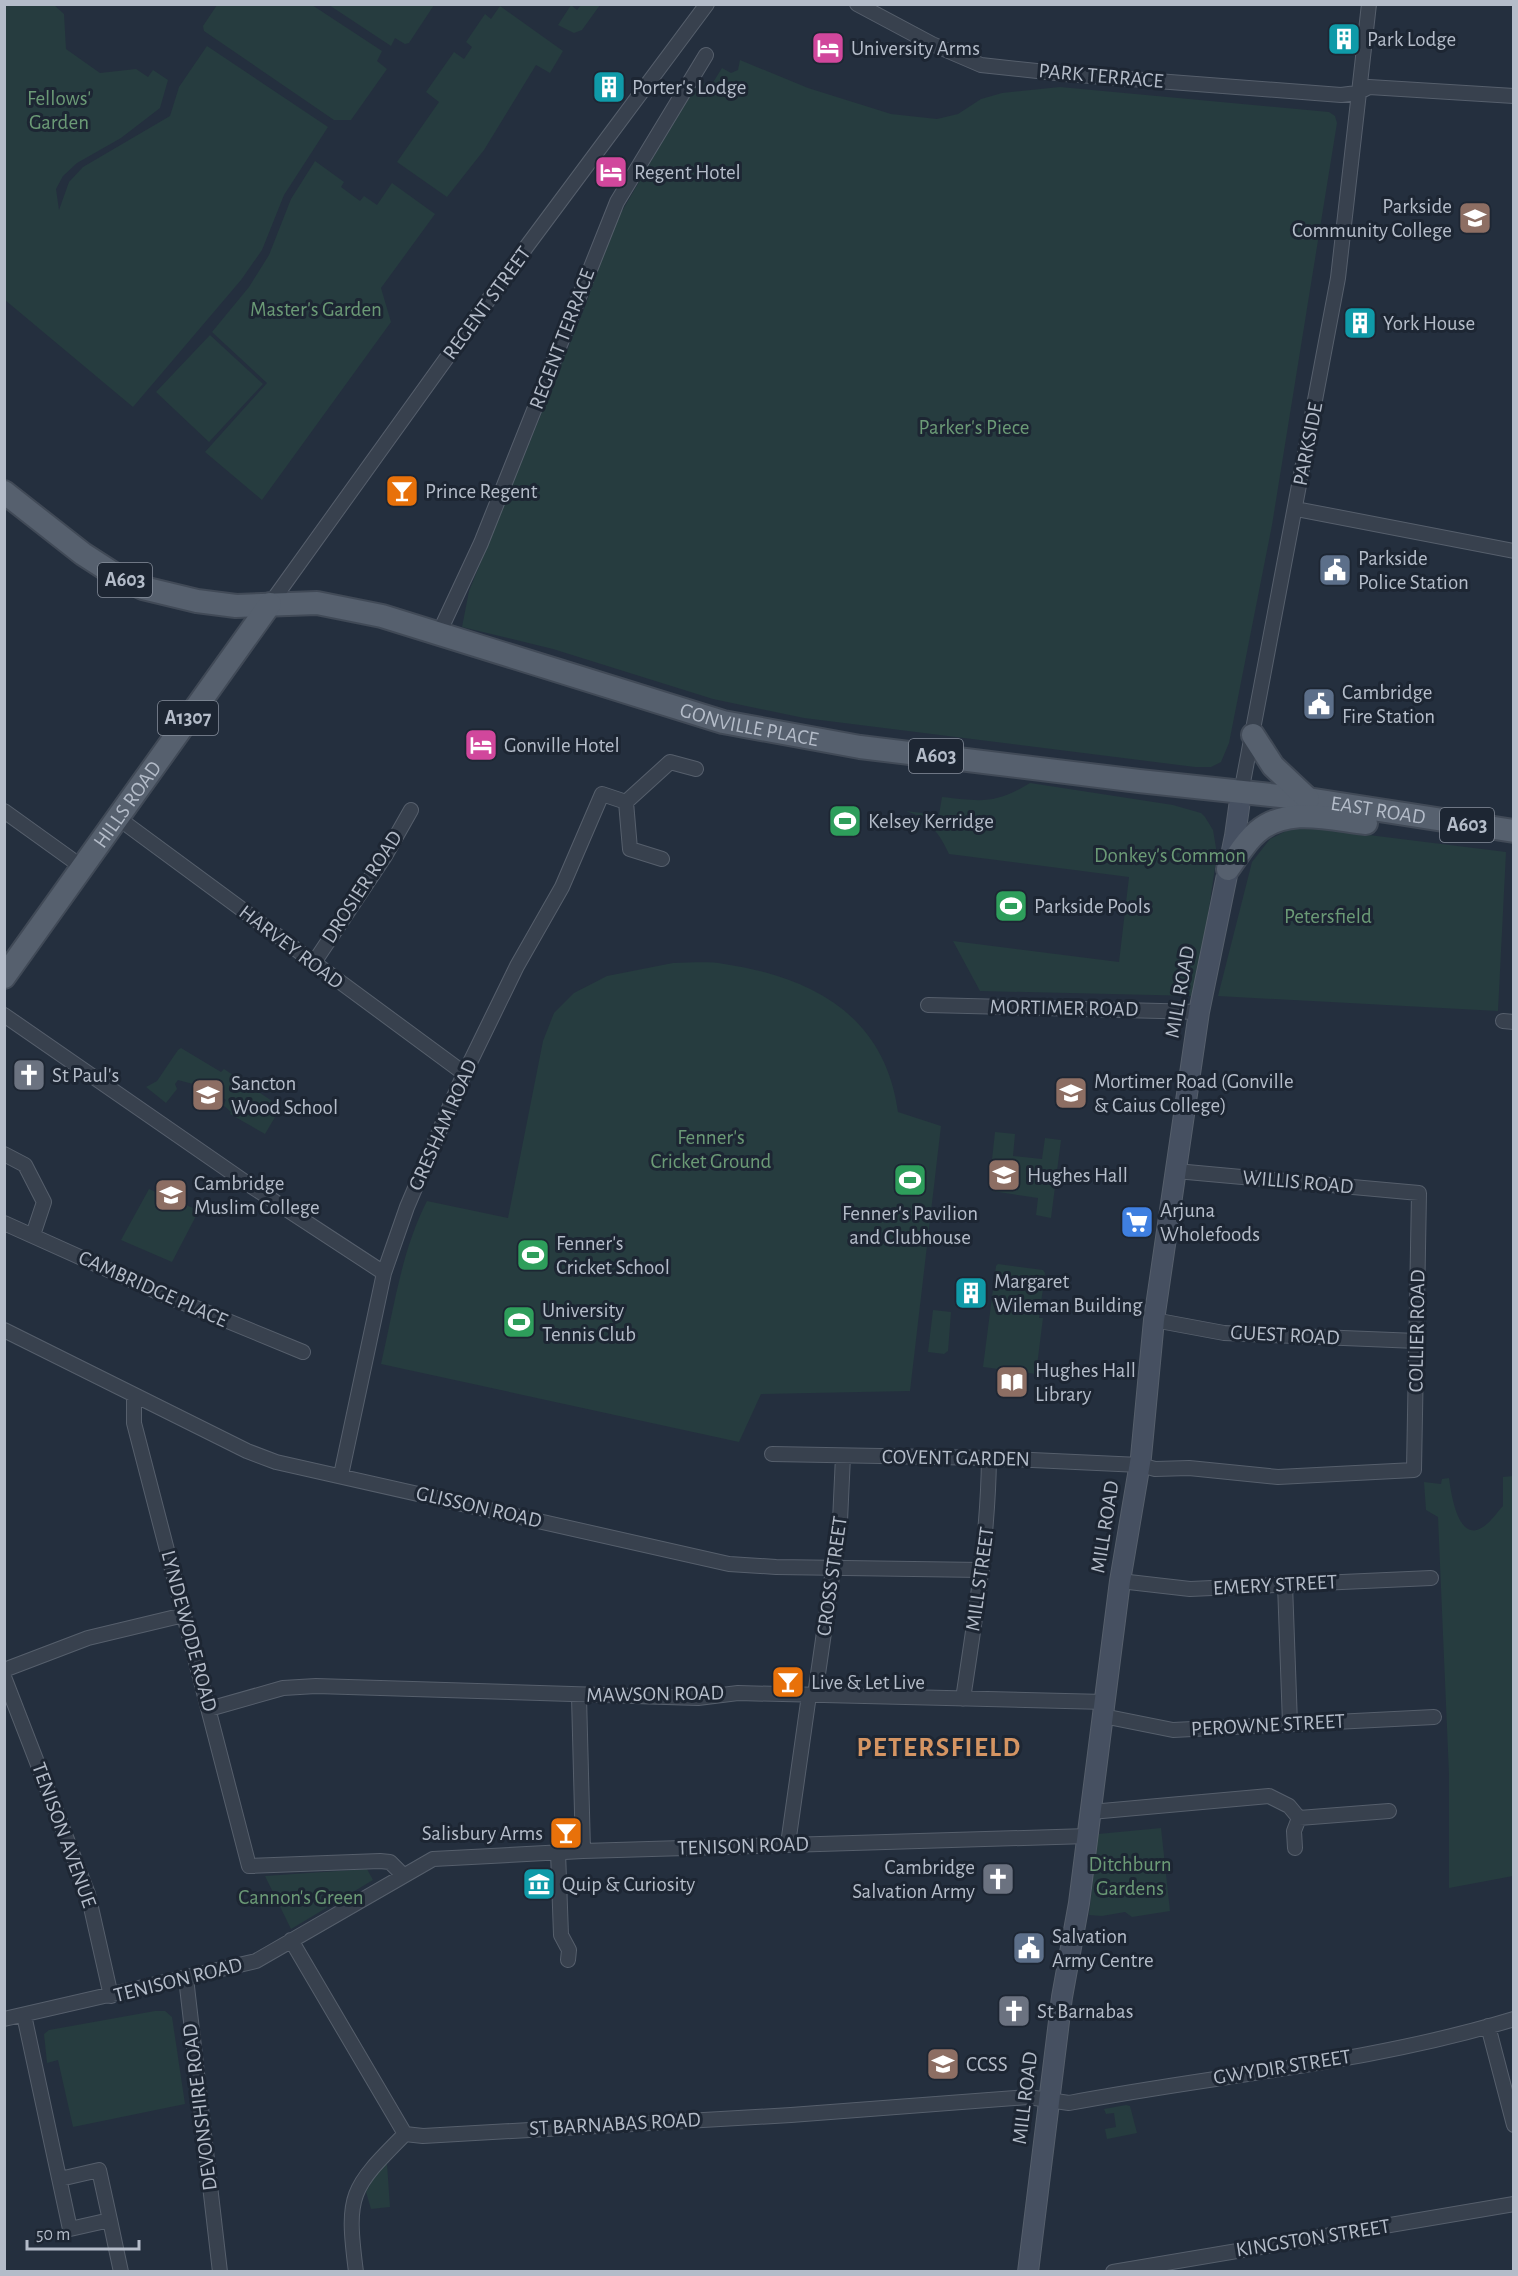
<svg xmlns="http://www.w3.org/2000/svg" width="1518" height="2276" font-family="'Alegreya Sans',sans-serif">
<rect width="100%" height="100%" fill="#242f3e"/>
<path fill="#263c3f" d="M4,5H54L64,14L66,49L100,73L136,69L148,77L153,70L168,80L160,108L121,138L77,163L63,176L56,189L59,210L69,182L83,167L170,116L179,87L207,46L328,127L284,195L262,250L241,280L133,407L5,300Z
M217,5H312L382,51L377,61L387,69L351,120H334L204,31L203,26Z
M329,5H434L409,43L405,44L395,38L391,46Z
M571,5L577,10L581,5H600L582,30L574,33L558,25Z
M500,6L563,51L550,73L536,65L484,150L447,197L397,162L439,102L426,92L454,52L464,59L472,47L466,42L485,14L491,19Z
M740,60L808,88L891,114L937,119L958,114L981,99L1002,93L1060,87L1329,112L1335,116L1337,123L1272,525L1229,743L1221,762L1211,767H1195L804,718L713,699L553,649L462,627L469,591L586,304L611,230L695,86L701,83L712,84L722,68L731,73L738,70Z
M315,161L344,182L341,187L360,201L364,196L377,205L392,183L435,214L381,288L391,322L262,500L205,452L267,383L212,332L249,287L269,255L291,199Z
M210,335L263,384L209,442L156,392Z
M1030,783L1173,805L1201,813L1205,817L1213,830L1217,854L1196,996L980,991L953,941L1119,962L1129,877L949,854C940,834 928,818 906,811L939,815L942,797C981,801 994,805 1030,783Z
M1296,826L1506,852L1498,1011L1218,996L1252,862L1270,839Z
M673,963C690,963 708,961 724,964C813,977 885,1016 898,1112L941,1126L910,1391L761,1394L739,1442L381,1364C394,1308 401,1252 427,1201L508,1218L543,1041L554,1013L574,993L607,976Z
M181,1048L221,1072L224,1069L281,1107L265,1134L230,1114L231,1112L223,1105L226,1100L197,1079L193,1084L178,1080L175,1084L177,1089L166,1103L146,1087L157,1081L178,1050Z
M995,1132L1015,1134L1013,1156L1042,1159L1045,1138L1061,1140L1051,1218L1036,1215L1038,1198L992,1191L993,1178H990Z
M149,1189L193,1208L196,1216L172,1262L121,1240Z
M998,1264L1043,1270L1045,1273L1039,1318H1043L1036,1374L983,1367L996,1266Z
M933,1310L951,1312L948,1351L944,1354L928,1352Z
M1513,1476V1876L1449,1888V1775L1438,1517L1426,1510L1424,1482L1441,1484L1442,1479L1449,1478C1451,1493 1458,1544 1483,1527C1491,1522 1497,1512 1503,1506V1477Z
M1161,1828L1170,1911L1132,1917L1125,1912L1102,1916L1089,1915L1098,1834Z
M367,1869L373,1880L291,1929L265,1876Z
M155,2011H165L172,2017L185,2104L73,2127L58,2060L47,2063L44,2034L49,2030Z
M1126,2105L1130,2106L1137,2133L1107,2139L1105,2129L1116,2127L1114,2113L1106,2114L1104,2109Z
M382,2162L387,2164L390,2207L371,2209L366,2192Z"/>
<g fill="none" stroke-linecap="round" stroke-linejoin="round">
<defs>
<path id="street" d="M857,4L932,44L981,65L1065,74L1341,95L1357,93L1369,87L1514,96
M1296,509L1514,551
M270,604L527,246L707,4
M439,633L481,543L617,202L706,55
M1241,793L1338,278L1369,4
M4,811L82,867
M118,818L465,1074
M662,859L630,849L626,802L670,762L696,769
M313,964L385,856L411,810
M928,1005L1199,1012
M4,1015L251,1186L384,1273
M1503,1021L1514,1022
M4,1154L25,1165L44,1202L33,1235
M4,1223L162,1294L303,1352
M1154,1320L1224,1333L1417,1341
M4,1330L247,1451L276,1462L729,1564L776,1567L982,1570
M134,1395V1423L249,1866L380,1861L390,1862L403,1875
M772,1454L989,1458L1140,1465L1155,1469L1189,1468L1278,1477L1414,1470L1419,1193L1176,1171
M341,1475L384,1273L407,1207L459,1085L517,966L562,887L602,794L626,802
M1120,1581L1190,1589L1431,1578
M1285,1584L1290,1724
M4,1670L88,1638L184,1615
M4,1677L88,1894L111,1996
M815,1695L840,1521L843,1456
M579,1696L583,1851
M963,1699C975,1619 988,1539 989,1458
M209,1709L283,1688L316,1686L698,1698L738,1693L1105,1702
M1103,1716L1173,1730L1434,1717
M1091,1812L1269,1796L1289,1806L1299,1818L1389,1811
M788,1844L809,1695
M1295,1848L1294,1831L1299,1818
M558,1852L561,1935L569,1950L568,1960
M291,1940L405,2134L423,2136L791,2115L1028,2097L1069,2103C1217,2075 1370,2063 1514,2019
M186,1978L220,2272
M24,2015L70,2229L110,2220L121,2272
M4,2019L256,1961L433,1859L583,1851L1088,1836
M1488,2026L1514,2125
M60,2179L99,2170L110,2220
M356,2272C346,2194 350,2189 405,2134
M1113,2272L1514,2204"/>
<path id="secondary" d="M1028,2272L1062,1997L1079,1903L1120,1581L1141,1457L1154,1320L1199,1012L1235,836L1241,793"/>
<g id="primary">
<path id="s1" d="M4,492L83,554L114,574L143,588L197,601L236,606L317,603L382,616L723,722L860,747L1139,781L1308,799L1514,831"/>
<path d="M1253,735L1273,766L1308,799"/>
<path d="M1228,869C1237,857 1245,842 1257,832C1287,806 1330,819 1366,823"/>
<path id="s2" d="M4,977L270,604"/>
</g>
</defs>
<use href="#street" stroke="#565f6c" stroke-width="16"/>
<use href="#secondary" stroke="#565f6c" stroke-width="22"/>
<use href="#primary" stroke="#414a57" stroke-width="26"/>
<use href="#street" stroke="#38414e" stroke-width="14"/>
<use href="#secondary" stroke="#465061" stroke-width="20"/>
<use href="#primary" stroke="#56606e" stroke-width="22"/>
</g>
<defs>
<symbol id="building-square" viewBox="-11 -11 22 22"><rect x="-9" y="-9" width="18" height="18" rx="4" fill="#0f9aa8" stroke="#1d2633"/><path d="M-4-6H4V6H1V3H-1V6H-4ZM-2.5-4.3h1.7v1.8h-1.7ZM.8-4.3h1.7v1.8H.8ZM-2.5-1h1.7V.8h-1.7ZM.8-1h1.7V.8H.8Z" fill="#fff"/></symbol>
<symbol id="hotel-square" viewBox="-11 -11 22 22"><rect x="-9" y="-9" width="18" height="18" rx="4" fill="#d1479c" stroke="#1d2633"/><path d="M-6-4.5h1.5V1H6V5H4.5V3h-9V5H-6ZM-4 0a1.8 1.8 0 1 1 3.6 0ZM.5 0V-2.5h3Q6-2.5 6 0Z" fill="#fff"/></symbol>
<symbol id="school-square" viewBox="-11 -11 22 22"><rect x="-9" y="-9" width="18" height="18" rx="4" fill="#8d6e63" stroke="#1d2633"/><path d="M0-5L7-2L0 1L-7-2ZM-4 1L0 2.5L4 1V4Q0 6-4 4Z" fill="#fff"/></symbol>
<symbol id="bar-square" viewBox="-11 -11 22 22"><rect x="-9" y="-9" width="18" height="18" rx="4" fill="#e8710a" stroke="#1d2633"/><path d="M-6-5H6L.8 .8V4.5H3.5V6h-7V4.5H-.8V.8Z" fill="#fff"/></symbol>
<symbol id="civic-square" viewBox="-11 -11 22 22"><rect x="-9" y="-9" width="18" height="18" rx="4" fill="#5c6f8a" stroke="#1d2633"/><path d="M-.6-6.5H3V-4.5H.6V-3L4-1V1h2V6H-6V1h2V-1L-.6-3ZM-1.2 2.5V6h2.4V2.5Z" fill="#fff"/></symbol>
<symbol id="stadium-square" viewBox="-11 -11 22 22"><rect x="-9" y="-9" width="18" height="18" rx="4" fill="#2e9e5b" stroke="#1d2633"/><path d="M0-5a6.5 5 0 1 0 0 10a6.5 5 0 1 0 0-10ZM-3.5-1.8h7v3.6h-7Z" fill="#fff"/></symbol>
<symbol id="church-square" viewBox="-11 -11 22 22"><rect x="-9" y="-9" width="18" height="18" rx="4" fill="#6b7280" stroke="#1d2633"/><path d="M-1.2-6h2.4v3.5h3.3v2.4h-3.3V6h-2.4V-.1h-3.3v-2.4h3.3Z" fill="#fff"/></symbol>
<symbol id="university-square" viewBox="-11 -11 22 22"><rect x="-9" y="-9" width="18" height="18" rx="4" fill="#8d6e63" stroke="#1d2633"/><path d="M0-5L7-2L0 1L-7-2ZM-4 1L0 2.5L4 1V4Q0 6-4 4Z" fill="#fff"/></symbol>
<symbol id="supermarket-square" viewBox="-11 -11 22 22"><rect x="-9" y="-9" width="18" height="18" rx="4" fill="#3f7fe0" stroke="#1d2633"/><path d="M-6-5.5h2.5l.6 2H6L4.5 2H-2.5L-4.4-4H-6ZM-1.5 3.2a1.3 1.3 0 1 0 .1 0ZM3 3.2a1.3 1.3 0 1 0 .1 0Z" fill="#fff"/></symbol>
<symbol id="library-square" viewBox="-11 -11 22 22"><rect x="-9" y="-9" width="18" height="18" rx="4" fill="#8d6e63" stroke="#1d2633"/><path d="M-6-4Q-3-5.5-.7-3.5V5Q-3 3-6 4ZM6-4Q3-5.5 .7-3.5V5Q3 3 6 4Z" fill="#fff"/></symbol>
<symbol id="museum-square" viewBox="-11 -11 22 22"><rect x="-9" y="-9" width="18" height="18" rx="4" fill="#0f9aa8" stroke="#1d2633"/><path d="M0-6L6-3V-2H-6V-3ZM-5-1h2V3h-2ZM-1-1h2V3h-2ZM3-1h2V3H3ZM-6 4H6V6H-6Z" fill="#fff"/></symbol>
</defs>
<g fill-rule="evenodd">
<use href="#building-square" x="1325" y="20" width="38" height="38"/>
<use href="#hotel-square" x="809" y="29" width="38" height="38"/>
<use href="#building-square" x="590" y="68" width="38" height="38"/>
<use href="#hotel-square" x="592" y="153" width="38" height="38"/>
<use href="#school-square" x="1456" y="199" width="38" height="38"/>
<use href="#building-square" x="1341" y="304" width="38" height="38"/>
<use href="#bar-square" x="383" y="472" width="38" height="38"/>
<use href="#civic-square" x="1316" y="551" width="38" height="38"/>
<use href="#civic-square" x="1300" y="685" width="38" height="38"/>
<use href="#hotel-square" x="462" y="726" width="38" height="38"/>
<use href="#stadium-square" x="826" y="802" width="38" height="38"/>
<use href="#stadium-square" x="992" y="887" width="38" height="38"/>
<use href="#church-square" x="10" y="1056" width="38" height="38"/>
<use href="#university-square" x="1052" y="1074" width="38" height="38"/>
<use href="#school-square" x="189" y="1076" width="38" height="38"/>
<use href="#university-square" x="985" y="1156" width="38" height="38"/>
<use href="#stadium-square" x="891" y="1161" width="38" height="38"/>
<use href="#university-square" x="152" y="1176" width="38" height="38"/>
<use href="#supermarket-square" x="1118" y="1203" width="38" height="38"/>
<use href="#stadium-square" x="514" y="1236" width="38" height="38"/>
<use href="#building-square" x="952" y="1274" width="38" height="38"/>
<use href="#stadium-square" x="500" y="1303" width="38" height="38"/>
<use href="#library-square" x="993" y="1363" width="38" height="38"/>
<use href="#bar-square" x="769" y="1663" width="38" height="38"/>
<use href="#bar-square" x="547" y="1814" width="38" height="38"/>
<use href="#church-square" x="979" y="1860" width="38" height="38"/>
<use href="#museum-square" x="520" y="1865" width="38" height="38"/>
<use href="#civic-square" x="1010" y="1929" width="38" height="38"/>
<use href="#church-square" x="995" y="1992" width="38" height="38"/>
<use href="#university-square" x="924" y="2045" width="38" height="38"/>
</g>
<g text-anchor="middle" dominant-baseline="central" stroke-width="6" stroke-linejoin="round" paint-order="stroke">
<g fill="#1d2633" stroke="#878f9c" stroke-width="1.5">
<rect x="98" y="563" width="54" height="34" rx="4.5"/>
<rect x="158" y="701" width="60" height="34" rx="4.5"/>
<rect x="909" y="739" width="54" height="34" rx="4.5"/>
<rect x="1440" y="808" width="54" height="34" rx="4.5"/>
</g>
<g font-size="20" font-weight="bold" fill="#b4bcc9">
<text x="125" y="580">A603</text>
<text x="188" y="718">A1307</text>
<text x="936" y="756">A603</text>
<text x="1467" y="825">A603</text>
</g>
<g font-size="21" fill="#b4bcc9" stroke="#1d2633" text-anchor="start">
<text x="1367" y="39">Park Lodge</text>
<text x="851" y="48">University Arms</text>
<text x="632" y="87">Porter's Lodge</text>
<text x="634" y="172">Regent Hotel</text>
<text x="1452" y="206" text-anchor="end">Parkside<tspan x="1452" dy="24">Community College</tspan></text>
<text x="1383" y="323">York House</text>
<text x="425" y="491">Prince Regent</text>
<text x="1358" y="558">Parkside<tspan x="1358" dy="24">Police Station</tspan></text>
<text x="1342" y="692">Cambridge<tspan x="1342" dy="24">Fire Station</tspan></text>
<text x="504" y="745">Gonville Hotel</text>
<text x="868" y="821">Kelsey Kerridge</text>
<text x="1034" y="906">Parkside Pools</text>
<text x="52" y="1075">St Paul's</text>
<text x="1094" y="1081">Mortimer Road (Gonville<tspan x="1094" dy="24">&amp; Caius College)</tspan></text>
<text x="231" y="1083">Sancton<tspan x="231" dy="24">Wood School</tspan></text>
<text x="1027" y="1175">Hughes Hall</text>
<text x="194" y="1183">Cambridge<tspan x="194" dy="24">Muslim College</tspan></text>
<text x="1160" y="1210">Arjuna<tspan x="1160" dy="24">Wholefoods</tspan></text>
<text x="910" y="1213" text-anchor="middle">Fenner's Pavilion<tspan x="910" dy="24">and Clubhouse</tspan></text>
<text x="556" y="1243">Fenner's<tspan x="556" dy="24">Cricket School</tspan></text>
<text x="994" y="1281">Margaret<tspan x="994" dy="24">Wileman Building</tspan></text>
<text x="542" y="1310">University<tspan x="542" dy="24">Tennis Club</tspan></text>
<text x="1035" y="1370">Hughes Hall<tspan x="1035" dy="24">Library</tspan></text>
<text x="811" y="1682">Live &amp; Let Live</text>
<text x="543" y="1833" text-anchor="end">Salisbury Arms</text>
<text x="975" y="1867" text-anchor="end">Cambridge<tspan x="975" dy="24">Salvation Army</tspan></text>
<text x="562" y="1884">Quip &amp; Curiosity</text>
<text x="1052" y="1936">Salvation<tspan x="1052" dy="24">Army Centre</tspan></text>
<text x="1037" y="2011">St Barnabas</text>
<text x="966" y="2064">CCSS</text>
</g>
<g font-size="21" fill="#b4bcc9" stroke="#1d2633">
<text transform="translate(1101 76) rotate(5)">PARK TERRACE</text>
<text transform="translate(487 303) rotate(-54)">REGENT STREET</text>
<text transform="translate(562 339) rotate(-69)">REGENT TERRACE</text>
<text transform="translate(1308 444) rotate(-79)">PARKSIDE</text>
<text stroke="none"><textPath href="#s1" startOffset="795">GONVILLE PLACE</textPath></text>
<text stroke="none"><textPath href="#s2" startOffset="212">HILLS ROAD</textPath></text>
<text stroke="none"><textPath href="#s1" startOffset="1430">EAST ROAD</textPath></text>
<text transform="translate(362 887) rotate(-57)">DROSIER ROAD</text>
<text transform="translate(291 947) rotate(37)">HARVEY ROAD</text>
<text transform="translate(1180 992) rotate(-80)">MILL ROAD</text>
<text transform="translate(1064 1008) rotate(1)">MORTIMER ROAD</text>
<text transform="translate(443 1125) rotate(-66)">GRESHAM ROAD</text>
<text transform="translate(1298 1182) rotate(5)">WILLIS ROAD</text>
<text transform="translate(153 1289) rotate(24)">CAMBRIDGE PLACE</text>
<text transform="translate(1417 1331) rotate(-89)">COLLIER ROAD</text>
<text transform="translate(1285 1335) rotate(3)">GUEST ROAD</text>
<text transform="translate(956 1458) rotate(1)">COVENT GARDEN</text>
<text transform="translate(479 1507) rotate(13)">GLISSON ROAD</text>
<text transform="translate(1105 1527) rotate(-81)">MILL ROAD</text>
<text transform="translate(832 1576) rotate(-82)">CROSS STREET</text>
<text transform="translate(980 1579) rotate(-82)">MILL STREET</text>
<text transform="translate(1275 1585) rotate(-3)">EMERY STREET</text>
<text transform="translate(189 1631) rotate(75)">LYNDEWODE ROAD</text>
<text transform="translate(655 1694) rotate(-1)">MAWSON ROAD</text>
<text transform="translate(1268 1725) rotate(-3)">PEROWNE STREET</text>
<text transform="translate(64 1835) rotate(70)">TENISON AVENUE</text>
<text transform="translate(743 1846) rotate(-2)">TENISON ROAD</text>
<text transform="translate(178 1980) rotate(-14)">TENISON ROAD</text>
<text transform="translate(1282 2067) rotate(-9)">GWYDIR STREET</text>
<text transform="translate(1025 2098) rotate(-83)">MILL ROAD</text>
<text transform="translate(200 2107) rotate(-97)">DEVONSHIRE ROAD</text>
<text transform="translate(615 2124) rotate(-3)">ST BARNABAS ROAD</text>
<text transform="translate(1313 2238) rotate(-9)">KINGSTON STREET</text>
</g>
<g font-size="21" fill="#6b9a76" stroke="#1d2633">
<text x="59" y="98">Fellows'<tspan x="59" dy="24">Garden</tspan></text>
<text x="316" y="309">Master's Garden</text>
<text x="974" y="427">Parker's Piece</text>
<text x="1170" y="855">Donkey's Common</text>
<text x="1328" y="916">Petersfield</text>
<text x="711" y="1137">Fenner's<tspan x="711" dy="24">Cricket Ground</tspan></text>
<text x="1130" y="1864">Ditchburn<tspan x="1130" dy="24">Gardens</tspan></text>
<text x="301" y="1897">Cannon's Green</text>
</g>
<g font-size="27" font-weight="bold" letter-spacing="1.5" fill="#d59563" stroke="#1d2633">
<text x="939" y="1747">PETERSFIELD</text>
</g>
</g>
<rect width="1518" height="2276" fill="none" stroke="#b4bcc9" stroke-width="12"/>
<path d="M27 2240v9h112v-9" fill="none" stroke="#b4bcc9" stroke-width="3"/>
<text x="36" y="2240" font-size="18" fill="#b4bcc9" stroke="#1d2633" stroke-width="4.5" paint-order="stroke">50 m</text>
</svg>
